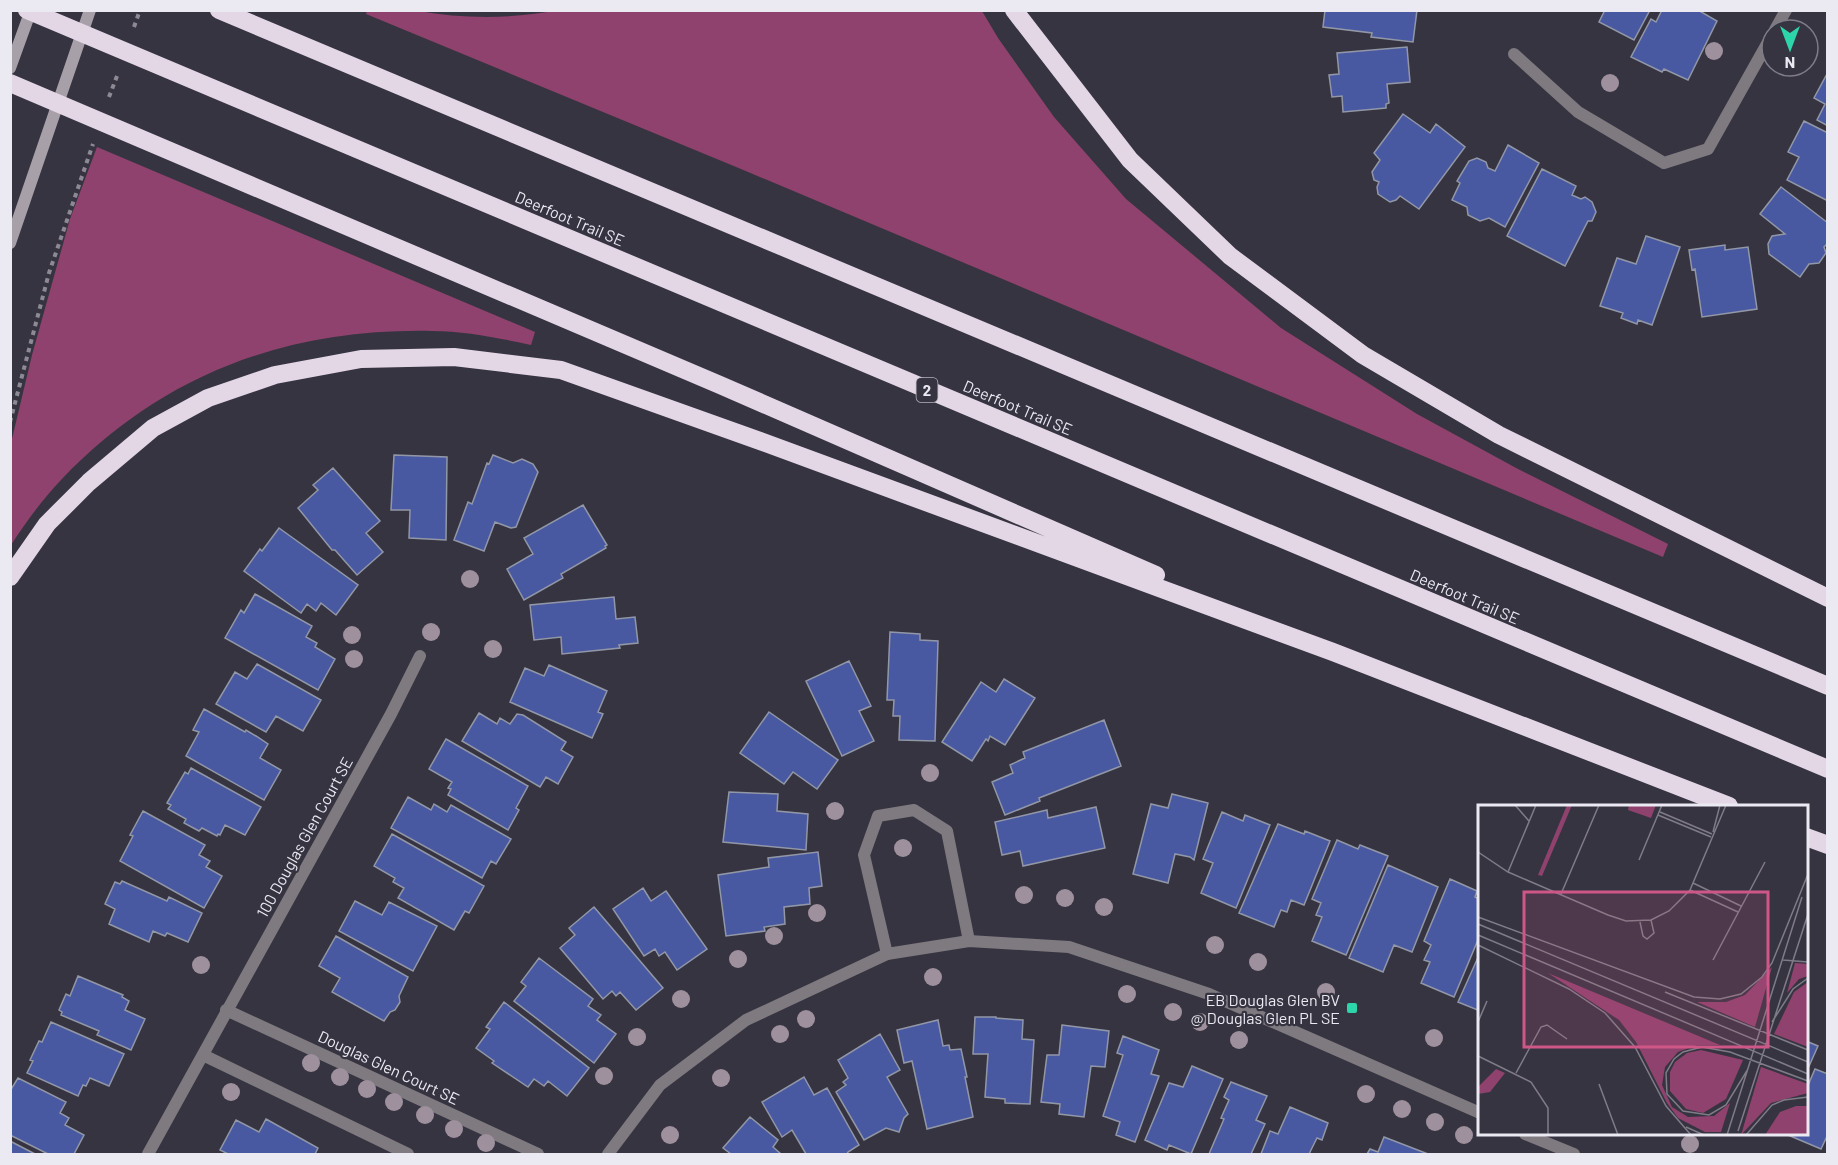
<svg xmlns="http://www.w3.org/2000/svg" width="1838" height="1165" font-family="Barlow,sans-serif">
<rect width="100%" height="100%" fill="#373441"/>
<path fill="#8f426e" d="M418,11C464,19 512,19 558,10L982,11L998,38L1054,117L1126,199L1281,328L1417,414L1518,469L1668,544L1663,557L741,169L366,14L367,11Z
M97,147L535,332L531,345C498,338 465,331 432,331C287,328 162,374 61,480C42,500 26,522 11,545V443L32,355L70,219Z"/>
<path fill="#4859a1" stroke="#9297a7" stroke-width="1.5" d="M1325,10H1417L1413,42L1371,37L1372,33L1323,27Z
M1605,10H1650L1634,40L1599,22Z
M1662,10H1698L1717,21L1688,80L1664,69L1662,72L1631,57L1651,19L1656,22Z
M1407,47L1410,82L1387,84L1389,103L1386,104V108L1343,112L1342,96L1332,97L1329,75L1339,74L1337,53Z
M1828,72V126L1817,120L1825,104L1814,98Z
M1403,114L1430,133L1436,124L1465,147L1419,209L1400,196L1396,200L1390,202L1378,194L1377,187L1379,182L1374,180L1372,172L1380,160L1374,153Z
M1804,121L1828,133V201L1787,180L1799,157L1788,152Z
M1508,145L1539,163L1505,227L1489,218L1480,221L1468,215L1467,207L1452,200L1460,183L1457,181L1469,161L1477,158L1486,162L1488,168L1495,171Z
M1542,169L1576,186L1572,195L1581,199L1585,197L1592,202L1596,212L1592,221H1588L1565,266L1507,236Z
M1781,187L1828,223V243L1824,247L1826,253L1819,263L1809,264L1800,277L1769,254L1768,244L1772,236L1785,234L1760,214Z
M1646,236L1680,247L1652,325L1638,320L1637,324L1621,318L1623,313L1600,306L1617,258L1636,264Z
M1725,245V250L1748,247L1757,309L1702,317L1695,269L1692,270L1689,250Z
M394,455L447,457L446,540L409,538L410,510H391Z
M493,455L513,463L522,459L533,464L538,472L516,527L511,528L495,522L484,551L454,540L468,502L472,504L487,463L489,464Z
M333,468L380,521L366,533L383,552L357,575L335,550H332L298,508L318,490L313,485Z
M583,505L607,545L605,546L606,548L561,574L563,578L524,600L507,569L533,554L524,538Z
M279,528L358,585L336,615L321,603L316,611L307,604L301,613L244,571L260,549L262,551Z
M255,594L312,626L306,637L317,643L315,647L335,659L318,690L225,638L241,610L244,613Z
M614,597L616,619L635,617L638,643L619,645L620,648L562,654L561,637L534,640L530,605Z
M890,632L920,634V640L938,641L935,741L899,740L900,716H893L894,700H887Z
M849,661L871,706L859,711L874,741L842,756L806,681Z
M257,664L321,700L303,731L276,716L266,732L216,704L235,672L247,679Z
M549,665L607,691L598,712L603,714L592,738L510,702L525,668L544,676Z
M1004,679L1035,698L1005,745L990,736L988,741L986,739L972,761L942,742L981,682L996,692Z
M204,709L245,732L246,730L256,736L268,744L260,758L281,770L264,800L186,756L199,732L193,730Z
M769,712L838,760L817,789L793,772L784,784L740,753Z
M479,713L497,724L500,718L510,724L517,714L523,715L566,742L561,750L573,757L558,784L546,777L540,787L462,741Z
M1104,720L1121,766L1039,798L1040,801L1005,815L992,782L1013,773L1010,765L1025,758L1023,752Z
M446,739L528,786L516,808L519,810L508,830L448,795L451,789L448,788L452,782L429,769Z
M191,768L261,807L245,835L225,825L220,835L218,834L217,836L202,828L199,831L184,823L186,819L168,809L171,805L167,803L185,772L188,774Z
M729,792L778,794L777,811L808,814L806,850L723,842Z
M1172,794L1208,803L1194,860L1190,857L1175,854L1168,883L1133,874L1151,804L1168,808Z
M408,797L431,810L434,804L447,812L451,805L511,839L496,864L491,861L482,878L391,828Z
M1096,807L1105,848L1023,866L1020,851L1002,855L995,822L1047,810L1048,818Z
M143,811L205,845L199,855L210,861L206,867L222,876L204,908L120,861L133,836L130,835Z
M1222,812L1243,821L1245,815L1270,825L1236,908L1201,893L1213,863L1203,859Z
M1278,824L1304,834L1305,831L1330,841L1304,905L1291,900L1287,912L1281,910L1274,927L1239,913Z
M392,834L484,886L469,913L465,911L454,930L398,898L404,888L393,882L395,878L374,866Z
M1337,840L1358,849L1360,845L1388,856L1346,955L1312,941L1322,917L1316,915L1321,903L1312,899Z
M818,852L822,886L809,888L810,904L784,907L785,924L764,927L765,931L726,936L718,875L769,867L768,858Z
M1388,865L1438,887L1412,952L1394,945L1383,972L1349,958Z
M1450,879L1477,891L1475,897L1480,899V935L1454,997L1421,983L1430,962L1424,960L1431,945L1424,941Z
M122,881L167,901L169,897L202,913L188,942L167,933L165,936L153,931L149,942L109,924L115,909L105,904L115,882L120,884Z
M643,888L651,901L666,891L707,949L677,970L665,952L659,956L655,949L644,956L613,909Z
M355,901L382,915L389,902L437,926L413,971L339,931Z
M594,907L663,988L636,1010L620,992L616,996L612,991L603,999L560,948L575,935L569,928Z
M336,936L408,977L399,996L400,1002L395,1010L390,1012L384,1021L332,992L340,978L319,966Z
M1480,953V1011L1458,1002Z
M539,958L593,999L588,1006L601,1015L597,1020L616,1034L594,1063L514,1001L526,986L521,982Z
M78,976L123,995L122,997L129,1001L125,1010L145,1019L131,1050L97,1035L99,1031L61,1015L62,1012L59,1010L66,994L70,996Z
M504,1002L589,1068L567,1096L548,1081L544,1086L534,1079L528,1087L492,1063L494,1061L476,1048L490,1029L486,1027Z
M975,1017H996V1018L1023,1020L1022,1039L1034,1040L1030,1104L1005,1103V1099L985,1097L988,1054H973Z
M938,1020L943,1046L949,1045L950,1050L961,1049L967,1077H965L973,1117L927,1129L912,1061L904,1063L897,1030Z
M51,1022L124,1054L109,1086L90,1078L86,1086L83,1085L78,1096L27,1073L33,1061L30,1060L39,1041L42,1042Z
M1062,1025L1109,1031L1105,1067L1091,1066L1084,1117L1059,1114L1060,1104L1041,1102L1047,1055H1059Z
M880,1034L900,1070L887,1077L908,1114L904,1118L899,1132L886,1128L864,1140L836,1092L846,1085L843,1082L848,1078L838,1060Z
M1123,1036L1159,1050L1151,1074L1159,1076L1135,1142L1116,1135L1120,1122L1103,1116L1123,1055L1117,1053Z
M1806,1041L1818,1046L1806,1073Z
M1192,1066L1223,1079L1191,1154L1169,1145L1167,1150L1145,1140L1169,1083L1183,1087Z
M1815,1069L1828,1074V1134L1821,1149L1788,1135L1806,1134V1090Z
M804,1077L814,1095L827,1088L859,1145L848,1152L847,1154H806L792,1130L782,1137L762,1102Z
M18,1078L66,1102L60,1113L69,1118L65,1125L84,1135L74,1154H48L10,1135V1091Z
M1231,1082L1267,1096L1256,1120L1265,1124L1251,1154H1209L1224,1119L1221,1118L1229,1100L1224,1097Z
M1290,1107L1328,1123L1322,1140L1317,1138L1309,1154H1261L1270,1131L1278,1134Z
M750,1117L778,1140L773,1147L781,1154H731L723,1148Z
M266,1119L318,1148L315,1154H228L220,1150L236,1120L259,1132Z
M1384,1137L1428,1154H1367L1370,1149L1378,1152Z
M10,1141L35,1154H10Z"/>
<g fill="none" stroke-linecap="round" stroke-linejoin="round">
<path stroke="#8d8a95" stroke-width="4" stroke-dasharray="4.5 4.5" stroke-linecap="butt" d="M134,27L140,10
M109,97L117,76
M10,422L49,273L93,144"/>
<path stroke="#7f7a80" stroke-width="12" d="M1775,30L1786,10
M1514,54L1578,112L1664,163L1708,149L1772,35
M887,954L864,855L878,816L914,810L947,831L969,941
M226,1010L538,1154
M203,1055L408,1154
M148,1154L391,714L420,656"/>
<path stroke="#7f7a80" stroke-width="12" d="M1525,1134L1574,1154
M608,1154L660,1085L746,1020L887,954L969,941L1069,947L1209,994L1480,1113"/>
<path stroke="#a8a0a9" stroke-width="12" d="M10,68L31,10
M10,243L90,10"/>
<path stroke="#e4d7e5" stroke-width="18" d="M27,10L1828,769
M219,10L1828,686
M1014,10L1130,160L1230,256L1363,355L1499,435L1828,598
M10,83L720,385L1156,575
M10,577L47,524L89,482L153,428L208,398L275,375L361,359L454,357L561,370L760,441L1333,652L1729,806
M1806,837L1828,845"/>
</g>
<g fill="#9e909c">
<circle cx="1714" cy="51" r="9"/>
<circle cx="1610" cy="83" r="9"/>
<circle cx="470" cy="579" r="9"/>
<circle cx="431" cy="632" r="9"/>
<circle cx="352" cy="635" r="9"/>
<circle cx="493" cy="649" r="9"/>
<circle cx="354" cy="659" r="9"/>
<circle cx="930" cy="773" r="9"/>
<circle cx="835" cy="811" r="9"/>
<circle cx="903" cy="848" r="9"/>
<circle cx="1024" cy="895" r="9"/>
<circle cx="1065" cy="898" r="9"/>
<circle cx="1104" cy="907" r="9"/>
<circle cx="817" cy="913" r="9"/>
<circle cx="774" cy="936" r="9"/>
<circle cx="1215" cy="945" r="9"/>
<circle cx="738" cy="959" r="9"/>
<circle cx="1258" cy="962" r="9"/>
<circle cx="201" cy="965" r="9"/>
<circle cx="933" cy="977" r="9"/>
<circle cx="1326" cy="992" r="9"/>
<circle cx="1127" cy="994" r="9"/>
<circle cx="681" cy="999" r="9"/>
<circle cx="1173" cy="1012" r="9"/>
<circle cx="806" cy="1019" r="9"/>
<circle cx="1200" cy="1022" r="9"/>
<circle cx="780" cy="1034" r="9"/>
<circle cx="637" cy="1037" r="9"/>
<circle cx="1434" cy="1038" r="9"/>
<circle cx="1239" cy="1040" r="9"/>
<circle cx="311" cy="1063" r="9"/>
<circle cx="604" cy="1076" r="9"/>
<circle cx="340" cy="1077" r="9"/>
<circle cx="721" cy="1078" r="9"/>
<circle cx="367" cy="1089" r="9"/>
<circle cx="231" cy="1092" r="9"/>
<circle cx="1366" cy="1094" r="9"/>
<circle cx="394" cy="1102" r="9"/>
<circle cx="1402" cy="1109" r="9"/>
<circle cx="425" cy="1115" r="9"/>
<circle cx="1435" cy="1122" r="9"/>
<circle cx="454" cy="1129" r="9"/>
<circle cx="670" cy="1135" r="9"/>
<circle cx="1464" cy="1135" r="9"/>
<circle cx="486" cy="1143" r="9"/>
<circle cx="1690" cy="1144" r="9"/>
</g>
<rect fill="#2dd5ab" stroke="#373441" stroke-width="2" x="1346" y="1002" width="12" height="12" rx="3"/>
<g text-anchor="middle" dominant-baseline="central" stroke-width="4.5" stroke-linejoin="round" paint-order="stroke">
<rect fill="#373441" stroke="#b5b3bd" stroke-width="1.5" x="916.5" y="378" width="21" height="24" rx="4.5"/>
<g font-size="15" font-weight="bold" fill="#ebe9f2">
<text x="927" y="390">2</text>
</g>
<g font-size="16" fill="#ebe9f2" stroke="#373441">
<text transform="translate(570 218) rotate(23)">Deerfoot Trail SE</text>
<text transform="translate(1018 407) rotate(23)">Deerfoot Trail SE</text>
<text transform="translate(1465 596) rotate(23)">Deerfoot Trail SE</text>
<text transform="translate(304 837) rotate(-61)">100 Douglas Glen Court SE</text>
<text transform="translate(389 1067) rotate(25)">Douglas Glen Court SE</text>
</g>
<g font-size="16" fill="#ebe9f2" stroke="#373441" text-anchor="end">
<text x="1340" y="999">EB Douglas Glen BV<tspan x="1340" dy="18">@ Douglas Glen PL SE</tspan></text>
</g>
</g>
<g transform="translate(1478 805)">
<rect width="330" height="330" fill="#373441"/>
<path d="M89,0H94L64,71L60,70ZM151,0H178L173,13L150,5ZM317,158L330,159V171L321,174L309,188ZM294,162L277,222L219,197H248L267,190ZM70,168L242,240H219L200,247L187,262L184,280L194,302L210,312L236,311L252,298L243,327H227L200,313L189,298L158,237L141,215ZM330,177V242L296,229L316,187ZM223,245L265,255L248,294L225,308L208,304L192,286V267L197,257L209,248ZM283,262L330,279V288L293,298L263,330ZM18,264L27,268L12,287L0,289V282ZM318,301H330V330H287L302,307Z" fill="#8f426e"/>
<path fill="none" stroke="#7f7c88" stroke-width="1.5" d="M37,0L51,16M182,7L234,29M180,10L233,32M235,27L242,0M0,47L30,67L130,110L148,116L173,115L191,106L212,85L248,0M161,55L184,0M30,67L58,0M215,78L263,101M212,85L260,107M83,89L121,0M0,112L216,192L242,194L263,189L284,172L294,158L330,69M162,117L165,131L169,134L176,128L173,115M0,119L330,257M0,130L330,269M0,140L91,184L127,208L157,242L188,301L213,330M235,155L287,57M305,155L330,157M187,187L330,245M0,217L9,196M294,217L315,184L330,173M0,251L53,277L70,303V330M270,264L248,300L231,310L205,306L189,289L188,268L196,254L205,247L224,242L252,247L330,276M38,268L63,222L69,220L89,234M121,279L140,330M208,322L226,330M260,326L330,109M249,330L324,92M268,330L294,300L306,295L330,292"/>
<path fill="#ce5788" fill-opacity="0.15" stroke="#ce5788" stroke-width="3" d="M46,87H290V242H46Z"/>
<rect width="330" height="330" fill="none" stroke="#ebe9f2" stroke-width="3"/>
</g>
<rect width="1838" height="1165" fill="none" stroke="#ebe9f2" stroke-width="24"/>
<g transform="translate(1790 48) rotate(180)"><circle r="28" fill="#373441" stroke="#7f7c88" stroke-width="1.5"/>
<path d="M0-4.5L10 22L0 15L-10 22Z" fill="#2dd5ab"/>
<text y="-9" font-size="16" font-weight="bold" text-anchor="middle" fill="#ebe9f2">N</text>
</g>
</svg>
